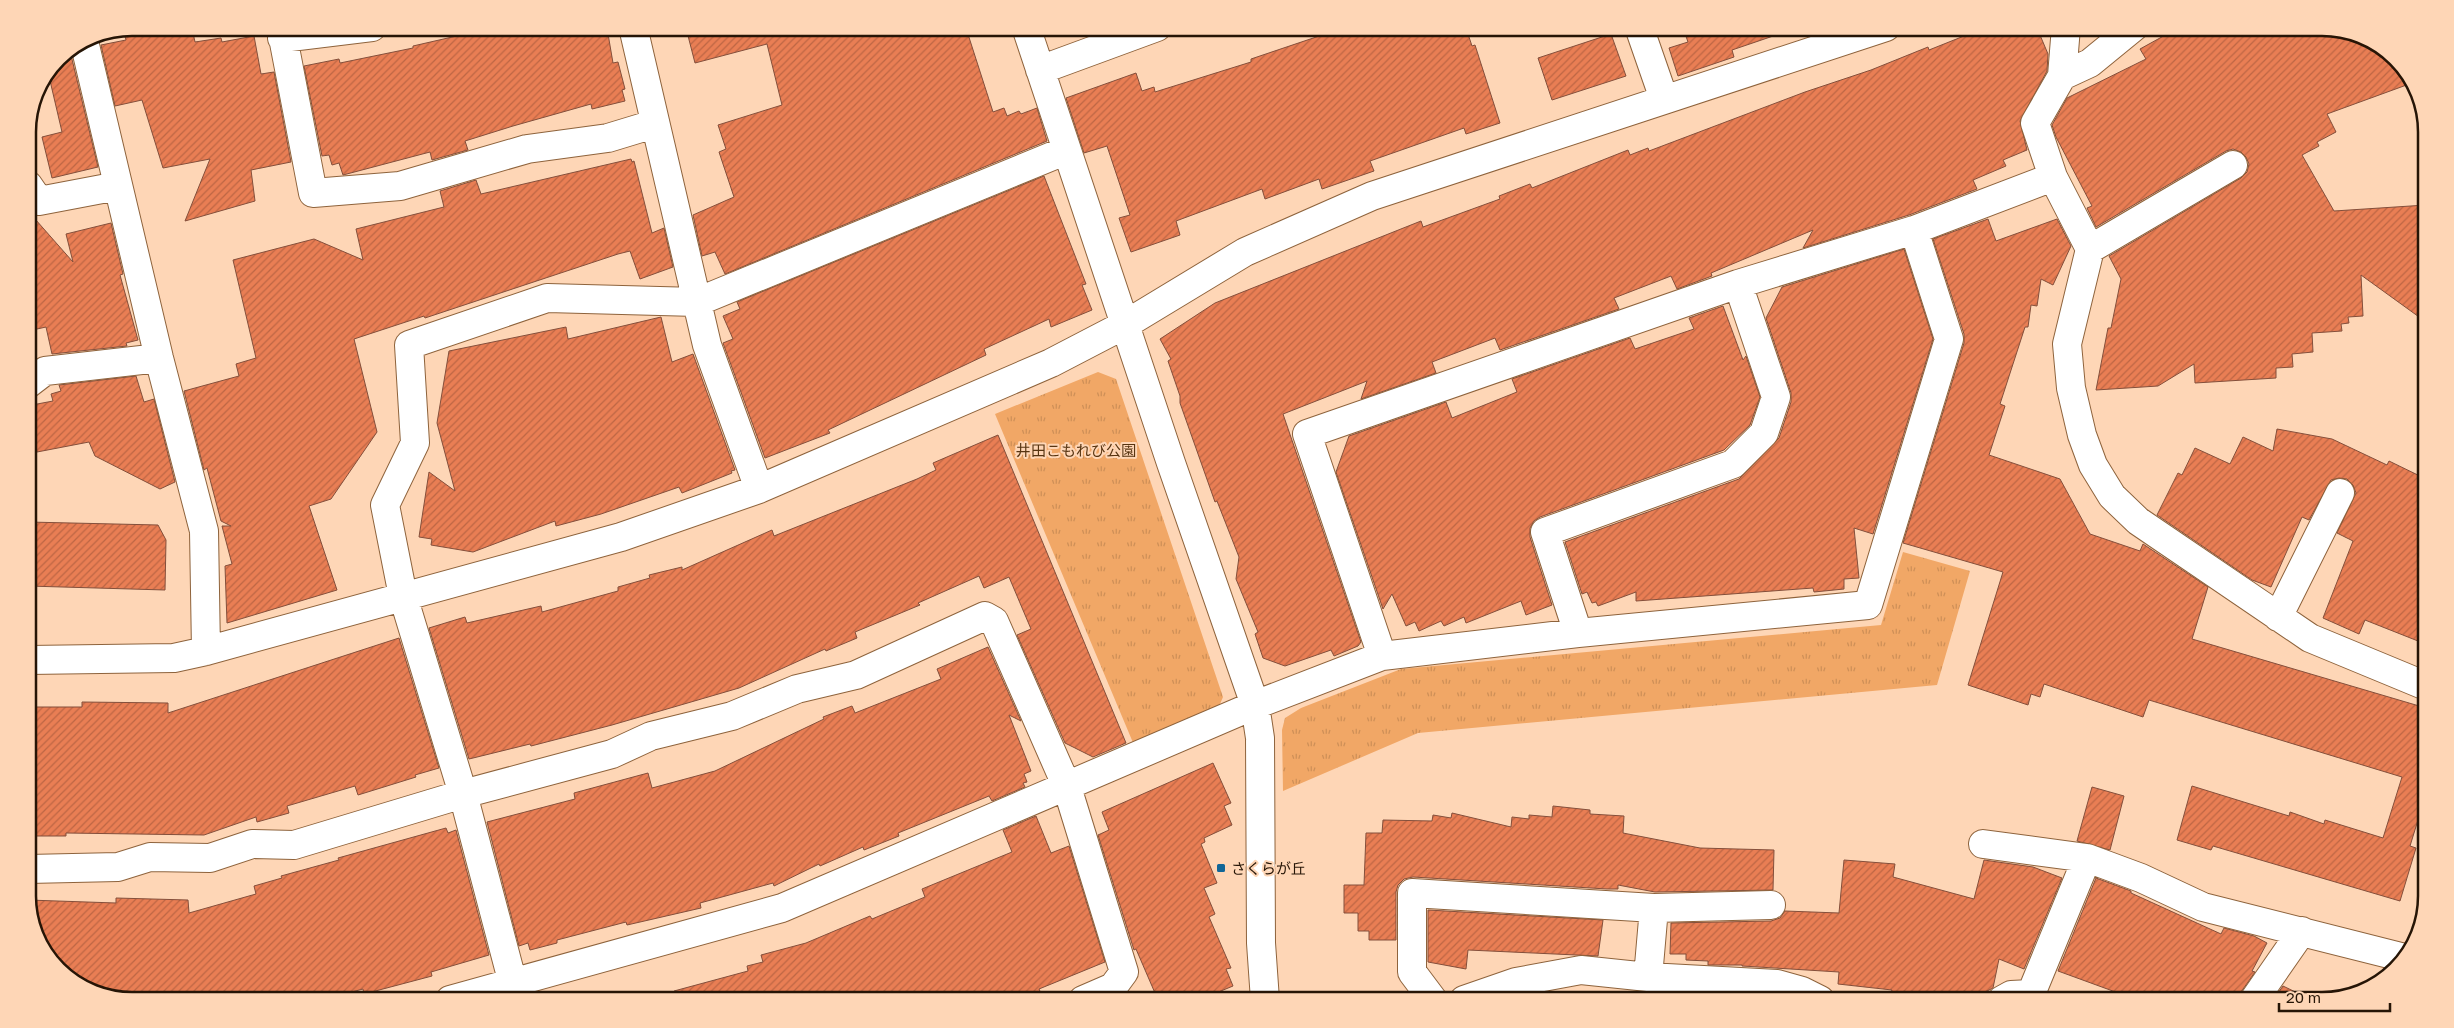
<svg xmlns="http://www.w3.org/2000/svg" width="2454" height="1028" font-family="'Golos Text','Noto Sans JP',sans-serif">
<defs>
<pattern id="park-tufts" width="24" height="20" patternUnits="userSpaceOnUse" patternTransform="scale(1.25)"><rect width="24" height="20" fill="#f1a766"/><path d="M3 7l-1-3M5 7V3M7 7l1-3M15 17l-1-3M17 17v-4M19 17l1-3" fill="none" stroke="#ce8f57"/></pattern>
<pattern id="building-hatch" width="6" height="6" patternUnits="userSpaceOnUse" patternTransform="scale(1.25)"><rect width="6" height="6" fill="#e97e54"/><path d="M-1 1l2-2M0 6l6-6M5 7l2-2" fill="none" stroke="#bd6644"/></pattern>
</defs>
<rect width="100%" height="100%" fill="#fed6b6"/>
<path fill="url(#park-tufts)" d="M1098,372L1116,379L1223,697L1217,711L1134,745L995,414Z
M1903,552L1970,571L1937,685L1418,733L1283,791L1282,730L1285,718L1301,708L1401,669L1881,625Z"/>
<path fill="url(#building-hatch)" stroke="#844f3b" d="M132,28H192L195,42L221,38L222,42L254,36L261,74L274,72L291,162L251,170L255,201L185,221L210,159L163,168L142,100L115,106L101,45L126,40L123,29Z
M459,28H607L613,63L618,62L625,89L622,90L625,101L592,109L591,104L513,126L465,141L468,150L432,160L430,152L343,175L339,163L332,165L329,155L322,156L304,66L339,59L340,63L413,48V46L461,35Z
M686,28H966L993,112L1004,108L1007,116L1019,111L1021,114L1037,108L1047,141L725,274L715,252L702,256L693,215L734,197L719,152L726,149L718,125L782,105L767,44L695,63Z
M1343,28H1466L1472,46L1475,45L1500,123L1466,134L1464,128L1370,161L1374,171L1322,189L1319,179L1265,199L1262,189L1176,221L1180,235L1131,252L1119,218L1130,215L1107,146L1084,153L1066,98L1136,73L1142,91L1154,87L1155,92L1251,62V59Z
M1683,28H1784L1785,32L1732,50L1734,57L1678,76L1669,48L1688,42Z
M1984,28H2037L2048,54L2047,71L2020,121L2027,150L2003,160L2006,166L1973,180L1977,189L1909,215L1803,248L1813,230L1711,273L1712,276L1677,289L1671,276L1614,298L1619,309L1500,350L1495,338L1432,362L1436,373L1361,399L1367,381L1283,414L1361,642L1358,646L1334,656L1331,650L1285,666L1263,658L1255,634L1258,632L1236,579L1239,557L1217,501L1215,502L1180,403V396L1168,361L1171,359L1160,339L1215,303L1421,221L1423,227L1500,199L1499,196L1530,184L1532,188L1628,150L1630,155L1648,148L1649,151L1805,92L1871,70L1928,47L1929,50Z
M2178,28H2322L2362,35L2409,74L2412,83L2327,114L2336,132L2317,142L2319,146L2302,155L2334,211L2426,205V322L2361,275L2363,316L2348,317L2349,323L2341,324L2342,331L2312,333L2313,352L2292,354L2293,367L2276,368V378L2195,383L2194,364L2158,386L2096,390L2108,328H2111L2121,279L2109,256L2241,178L2247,172L2249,164L2246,157L2241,152L2233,149L2226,151L2096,227L2087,208L2092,206L2056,137L2052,125L2067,98L2146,59L2140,49Z
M1611,34L1626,76L1552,100L1538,58Z
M70,51L98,167L52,178L42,137L62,132L48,72L58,58Z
M631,159L632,162L634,161L652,233L664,228L673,267L640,279L630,251L618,254L425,318L424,316L354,339L377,432L331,499L309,506L337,590L227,623L225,566L232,564L222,526H231L221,521L207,468L204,470L184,391L239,376L236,364L256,358L233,260L314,239L363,260L356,229L444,207L440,191L476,180L481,194Z
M1044,176L1086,284L1082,285L1092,310L1051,327L1049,319L984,349L986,355L828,430L830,433L765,458L723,343L733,339L723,316L740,309L737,302Z
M28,211L73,262L66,234L111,223L123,274L120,275L138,340L126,343L127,346L52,354L46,327L28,331Z
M1988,219L1996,241L2057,219L2071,246L2053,285L2041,279L2037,306L2031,305L2028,327H2025L2000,404L2005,406L1989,455L2060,479L2090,534L2140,551L2143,544L2208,587L2192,639L2426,708V794L2410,846L2416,848L2400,901L2213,846L2211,850L2177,840L2192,786L2289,816L2290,812L2324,824L2325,820L2383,838L2402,777L2149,700L2143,717L2044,684L2040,697L2031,694L2028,705L1968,685L2003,572L1903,543L1964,343V334L1933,239Z
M1904,249L1933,339L1873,534L1854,528L1859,578L1844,579V589L1814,592L1813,588L1636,601V592L1598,606L1596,602L1592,603L1587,592L1582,594L1565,542L1739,479L1779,438L1791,402V393L1766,318L1782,287Z
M1723,306L1743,360L1746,356L1760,397L1750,425L1724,450L1540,517L1534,521L1530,528V537L1552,605L1526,615L1521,601L1466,623L1464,617L1444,626L1441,621L1419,631L1415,622L1406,626L1392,594L1383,609L1336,472L1349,436L1446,402L1452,418L1517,392L1512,379L1630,338L1635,349L1694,329L1689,318Z
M661,317L672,362L693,354L735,470L731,471L732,473L682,493L679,487L601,514L556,526L555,521L473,552L431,545L432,539L419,537L429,472L455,491L437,423L449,351L566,327L568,339Z
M136,376L144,402L154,399L175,482L160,489L95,456L89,442L37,452L35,446L28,448V425L33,418L32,405L53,401L51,394L61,391L59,385Z
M2277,429L2332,439L2387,465L2389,461L2426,479V621L2418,641L2365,620L2359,634L2323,618L2353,541L2337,533L2356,493L2353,485L2347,479L2339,478L2331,480L2309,520L2302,517L2271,587L2252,580L2157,515L2178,473L2182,475L2195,448L2230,464L2243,437L2273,451Z
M998,435L1126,743L1093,757L1065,743L1017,635L1031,629L1009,577L984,588L979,576L918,603L920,605L855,632L857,638L826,651L825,649L739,688L612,725L531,746L530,744L469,759L429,628L465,617L467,623L541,606L542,612L618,591V587L650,578L649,575L682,567V570L772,530L774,536L917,479L936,470L933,463Z
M28,522L158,525L166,540L165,590L28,586Z
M399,638L439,768L415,775L416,777L358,795L355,786L287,806L289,813L257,822L256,817L204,835L66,833V836H33V760H29V707H82V702L168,703V713Z
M988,647L1021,721L1009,715L1031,771L1024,774L1027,782L1023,783L1025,787L992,801L989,796L898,833L899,836L864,850L863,847L820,866L819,864L774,886L773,883L700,903L701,908L627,925L626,922L557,940V943L530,950L528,943L519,946L487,822L575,799L574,793L648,773L652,788L715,771L824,719L823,717L852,706L855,713L941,679L937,669Z
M1213,763L1231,803L1224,806L1232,825L1204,838L1205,842L1201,844L1217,883L1204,888L1215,914L1209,917L1231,968L1226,969L1233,986L1199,1000H1158L1136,949L1134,950L1098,835L1109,830L1102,812Z
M2092,787L2124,796L2110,850L2077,841Z
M1553,806L1590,810V814L1624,816L1623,833L1700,848L1774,850L1773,890L1655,892L1618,885V889H1607L1413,877L1404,879L1398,885L1396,892V940H1369V931H1358V913H1344V885H1364L1366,833H1382L1383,820L1432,821L1433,815L1451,818L1452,813L1511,827L1512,817L1529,819V815L1552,817Z
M1036,816L1051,853L1069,846L1105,962L1039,989L1044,1000H675L674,991L748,971L747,966L763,962L761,955L806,943L870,916L872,919L925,897L922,889L1012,852L1003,830Z
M446,828L448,833L456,830L489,955L431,972L432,976L364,994L363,989L321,1000H132L92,993L49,959L28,903V900L116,903V898L188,900L189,913L256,894L254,886L282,878L281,876L339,860L338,858Z
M1844,860L1895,864L1893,877L1974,899L1984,860L2033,867L2062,878L2024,969L1999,959L1993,988L1979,995L1978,1000H1937L1891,993L1892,990L1838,984L1839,972L1742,966V965H1708V961L1686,960V954H1670L1671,923L1771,921L1780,918L1785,911L1839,913Z
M2096,878L2131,891V893L2221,934L2224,928L2254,936L2267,943L2252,971L2255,972L2241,992L2239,1000H2117L2121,994L2058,971Z
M1428,910L1603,920L1598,956L1468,950L1466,969L1428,962Z
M2283,986L2312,1000H2273Z"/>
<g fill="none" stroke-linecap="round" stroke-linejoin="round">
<defs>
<path id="minor" d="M281,27L313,193L400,186L527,149L608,138L654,124
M633,27L707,345L759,489
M1026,27L1171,463L1255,705L1260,738L1261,943L1265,1000
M1639,27L1664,99
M2066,27L2062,76L2035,123L2053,177L2090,249L2067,344L2071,388L2082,435L2093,465L2112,496L2138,521L2310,638L2426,686
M282,38L372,27
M84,41L159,358L204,531L206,651
M1040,70L1157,27
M2062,76L2090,63L2134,27
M28,185L39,201L118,186
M2090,249L2233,165
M28,384L45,371L159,358
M2278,617L2340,493
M1578,633L1545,532L1733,464L1764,433L1776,397L1738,284
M1382,656L1307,434L1738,284L1914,230L2053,177
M28,660L174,658L206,651L621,537L759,489L1051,363L1126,324L1245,252L1372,196L1886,27
M1983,844L2087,858L2141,878L2203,907L2401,957
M28,869L118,867L150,857L210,858L252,844L294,845L463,794L612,754L651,736L732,716L797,689L856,675L985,616L994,621L1067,787L1124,972L1113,987L1083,1000
M1654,908L1771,905
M517,999L463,794L403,596L385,505L415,443L409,345L547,298L697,302L1067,150
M450,1000L782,908L1255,705L1382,656L1578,633L1868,605L1949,339L1914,230
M1433,1000L1412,972V893L1654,908L1648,977
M1464,1000L1516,982L1581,970L1648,977L1777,984L1802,991L1820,1000
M2002,1000L2011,995L2031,994L2087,858
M2254,1000L2302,931"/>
</defs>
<use href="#minor" stroke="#8e633c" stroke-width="30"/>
<use href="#minor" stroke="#fff" stroke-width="28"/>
</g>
<rect fill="#116697" stroke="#fed6b6" stroke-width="2" x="1216" y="863" width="10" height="10" rx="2.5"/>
<g text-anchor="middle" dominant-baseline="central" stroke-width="4" stroke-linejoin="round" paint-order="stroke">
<g font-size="15" fill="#573411" stroke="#fed6b6">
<text x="1076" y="450">井田こもれび公園</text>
</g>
<g font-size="15" fill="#261506" stroke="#fed6b6" text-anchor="start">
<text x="1231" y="868">さくらが丘</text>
</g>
</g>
<path d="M0 0H2454V1028H0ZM132 36H2322A96 96 0 0 1 2418 132V896A96 96 0 0 1 2322 992H132A96 96 0 0 1 36 896V132A96 96 0 0 1 132 36Z" fill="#fed6b6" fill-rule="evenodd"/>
<path fill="none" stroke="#261506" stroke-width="2.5" d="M132 36H2322A96 96 0 0 1 2418 132V896A96 96 0 0 1 2322 992H132A96 96 0 0 1 36 896V132A96 96 0 0 1 132 36Z"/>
<path d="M2279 1003v8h111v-8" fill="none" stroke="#261506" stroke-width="2.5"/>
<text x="2286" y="1003" font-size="15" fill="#261506" stroke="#fed6b6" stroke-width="4" paint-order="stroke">20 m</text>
</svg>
